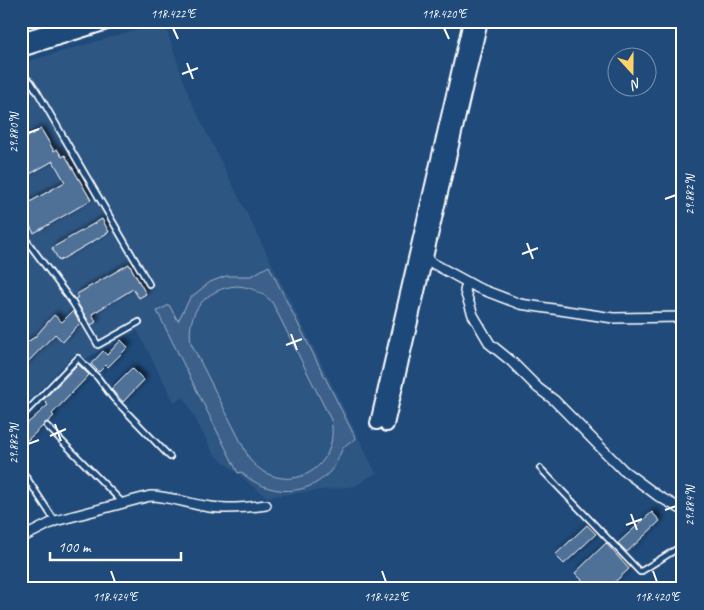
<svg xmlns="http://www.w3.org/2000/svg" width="704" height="610" font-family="Caveat,sans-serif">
<defs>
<filter id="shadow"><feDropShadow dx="3.5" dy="-3.5" stdDeviation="2.5" flood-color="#0009"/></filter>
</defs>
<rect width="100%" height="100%" fill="#1f4a7a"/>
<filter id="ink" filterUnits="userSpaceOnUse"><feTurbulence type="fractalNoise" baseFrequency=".02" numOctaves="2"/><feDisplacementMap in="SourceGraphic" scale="10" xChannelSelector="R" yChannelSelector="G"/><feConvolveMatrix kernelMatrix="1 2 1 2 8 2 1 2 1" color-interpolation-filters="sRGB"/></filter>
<g filter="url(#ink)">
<path fill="#2e5683" d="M164,22L190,99L376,473L355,486L266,497L213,453L184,397L174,402L137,330L83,360L74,354L21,409V68L32,60Z"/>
<path fill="#3c618b" stroke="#9eb0c5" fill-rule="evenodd" d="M269,266L356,439C353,441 348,442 346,445C341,448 338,462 333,468C310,498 268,497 241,472L238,473L157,311L169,305L178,321L190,298L210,282L226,276H251ZM237,286C251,287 262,292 272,302L331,420C341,471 284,499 250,460L191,343C186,312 206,288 237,286Z"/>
<path fill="#507197" stroke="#fff" filter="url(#shadow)" d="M41,129L54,151L57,149L62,157L65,155L91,200L34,233L21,211V207L65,182L53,161L21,179V170L27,166L21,156V141Z
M102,219L109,232L59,261L52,248Z
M129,264L146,294L139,298L133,289L92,314L96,322L91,325L75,299L78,297L77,294Z
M73,311L80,323L63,342L55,334L21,369V349L24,344L35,337L54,315L62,322Z
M121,340L128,347L108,367L106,365L99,372L91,364L103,351L107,355Z
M78,364L89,375L52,414L54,416L21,446V429L48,405L43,400Z
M132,368L144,380L123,402L111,389Z
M652,512L660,521L627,552L618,543Z
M587,525L596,534L564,564L555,555Z
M606,543L629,569L607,589H591L575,573Z"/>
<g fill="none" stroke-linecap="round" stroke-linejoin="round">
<defs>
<path id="lane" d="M21,74L31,82L38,93L149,284
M21,233L73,303L98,345L139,322
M21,417L78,358L98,378L113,398L170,457
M47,426L122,502
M540,468L640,572L683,545
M21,469L55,521"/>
<path id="street" d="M425,259L478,288L520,304L613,318L683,317
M467,283L465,291L473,315L490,344L511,361L538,388L554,400L623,470L658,496L683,510
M21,538L55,521L150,496C169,496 186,503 204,506C224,510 245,508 266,505"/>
<path id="secondary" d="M21,39L80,21
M21,50L113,21
M377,423L470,21
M387,425L481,21"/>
</defs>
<use href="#lane" stroke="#fff" stroke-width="8"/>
<use href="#street" stroke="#fff" stroke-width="12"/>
<use href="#secondary" stroke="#fff" stroke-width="16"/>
<use href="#lane" stroke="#1f4a7a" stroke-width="4.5"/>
<use href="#street" stroke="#1f4a7a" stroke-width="9"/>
<use href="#secondary" stroke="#1f4a7a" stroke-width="12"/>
</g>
</g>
<path fill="none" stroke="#fff" stroke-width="2" d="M173,28L178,39M444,28L449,39M187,63L193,79M182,74L198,68M28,133L39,129M665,199L676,195M527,243L533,259M522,254L538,248M291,334L297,350M286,345L302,339M55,424L61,441M50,436L66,429M28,444L39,440M665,510L676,506M631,514L637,530M626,525L642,519M111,571L115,582M382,571L386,582M653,571L657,582"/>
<rect width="704" height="610" fill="none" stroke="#1f4a7a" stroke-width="55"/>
<g transform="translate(632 72) rotate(159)"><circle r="24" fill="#1f4a7a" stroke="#7992af"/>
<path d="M0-4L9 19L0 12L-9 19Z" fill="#ffd166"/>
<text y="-8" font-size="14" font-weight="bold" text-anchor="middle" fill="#ffffff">N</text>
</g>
<path d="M50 552v8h131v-8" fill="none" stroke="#ffffff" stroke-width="2.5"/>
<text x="58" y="552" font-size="15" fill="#ffffff" stroke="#1f4a7a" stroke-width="4" paint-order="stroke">100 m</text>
<rect x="28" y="28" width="648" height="554" fill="none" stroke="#fff" stroke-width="2"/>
<g font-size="12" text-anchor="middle" fill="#fff">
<text x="173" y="18">118.422°E</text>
<text x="444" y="18">118.420°E</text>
<text transform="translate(14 133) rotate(-90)" y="4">29.880°N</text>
<text transform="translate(690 195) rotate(-90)" y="4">29.882°N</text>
<text transform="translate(14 444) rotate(-90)" y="4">29.882°N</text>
<text transform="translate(690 506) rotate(-90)" y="4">29.884°N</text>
<text x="115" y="601">118.424°E</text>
<text x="386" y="601">118.422°E</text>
<text x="657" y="601">118.420°E</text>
</g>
</svg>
